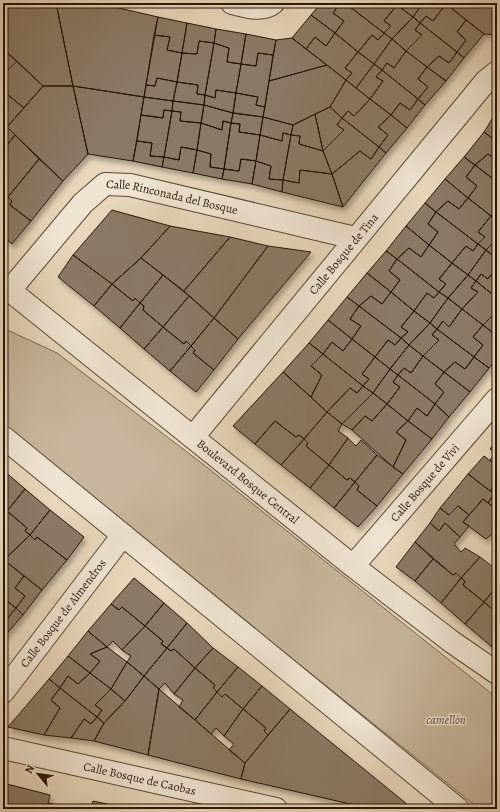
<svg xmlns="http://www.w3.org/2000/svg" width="500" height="812" font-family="Alegreya,serif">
<defs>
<filter id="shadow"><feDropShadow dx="2.5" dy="4.5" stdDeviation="2" flood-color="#0004"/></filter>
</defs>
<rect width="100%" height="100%" fill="#e8d7bc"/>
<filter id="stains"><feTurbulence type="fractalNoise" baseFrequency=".005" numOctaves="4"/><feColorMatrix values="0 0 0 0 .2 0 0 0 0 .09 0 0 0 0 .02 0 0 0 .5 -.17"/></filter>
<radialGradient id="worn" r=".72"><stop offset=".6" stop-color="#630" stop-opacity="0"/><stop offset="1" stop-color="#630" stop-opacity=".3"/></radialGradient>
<path fill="#c7b69d" stroke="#766652" d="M3,328L57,353L204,465L497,698V809H483L472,803L3,426Z"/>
<path fill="#8a7a65" stroke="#251506" filter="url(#shadow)" d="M7,3H56L73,86H43L3,49V8Z
M56,3H97L158,17L144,97L73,86Z
M321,3H340L333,13L344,21L335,33L311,15Z
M340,3H345L384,33L378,40L372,35L358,52L335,33L344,21L333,13Z
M345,3H395L397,5L384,21L391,26L384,33Z
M399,3H423L413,17L397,5Z
M423,3H445L446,4L433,21L426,16L420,23L413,17Z
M445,3H497V35L484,34Z
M446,4L466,20L457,32L466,40L457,52L420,23L426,16L433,21Z
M397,5L413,17L392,39L384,33L391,26L384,21Z
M311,15L335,33L326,46L315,37L306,49L292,38Z
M158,17L187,23L182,53L167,50L170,37L154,35Z
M413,17L420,23L415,30L422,35L406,51L392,39Z
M466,20L484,34L464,58L457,52L466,40L457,32Z
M187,23L216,29L214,43L199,41L197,54L182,53Z
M420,23L457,52L449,63L439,56L427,67L406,51L422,35L415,30Z
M216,29L246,34L241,64L227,62L229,48L214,43Z
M335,33L358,52L345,68L352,73L346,80L306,49L315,37L326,46Z
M384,33L392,39L374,64L358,52L372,35L378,40Z
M246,34L276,40L273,55L258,53L256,66L241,64Z
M154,35L170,37L167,50L182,53L177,82L157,78L155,86L146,85Z
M292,38L327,65L269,81L276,40Z
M392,39L406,51L394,68L387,63L382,70L374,64Z
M199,41L214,43L205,95L197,94L198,85L177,82L182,53L197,54Z
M214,43L229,48L227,62L241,64L236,93L216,90L215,98L205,95Z
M3,49L17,61L3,75Z
M406,51L427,67L418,79L428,87L418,99L382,70L387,63L394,68Z
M358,52L374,64L356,88L346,80L352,73L345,68Z
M457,52L464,58L446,81L427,67L439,56L449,63Z
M258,53L273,55L265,107L256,105L258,97L236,93L241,64L256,66Z
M17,61L43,86L24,108L3,91V88L7,84L3,80V75Z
M374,64L382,70L376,77L383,81L370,99L356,88Z
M327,65L346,80L330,107L293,125L263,117L269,81Z
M427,67L446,81L425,105L418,99L428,87L418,79Z
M382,70L418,99L410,110L400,103L391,115L370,99L383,81L376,77Z
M157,78L177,82L173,101L144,97L146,85L155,86Z
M346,80L370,99L354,116L348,111L342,118L330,107Z
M177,82L198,85L197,94L205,95L204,105L173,101Z
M43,86H73L88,154L63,181L7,127Z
M73,86L144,97L133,161L88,154Z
M216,90L236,93L233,113L204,105L205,95L215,98Z
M3,91L24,108L7,127L3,123Z
M236,93L258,97L256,105L265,107L263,117L233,113Z
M144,97L173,101L172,111L164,110L163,118L141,115Z
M370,99L391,115L378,127L388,135L379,147L342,118L348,111L354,116Z
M418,99L425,105L407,128L391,115L400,103L410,110Z
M173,101L204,105L201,123L180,121L181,112L172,111Z
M204,105L233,113L231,123L223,121L222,130L201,123Z
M330,107L342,118L337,125L344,130L323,151L315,114Z
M164,110L172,111L164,157L150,156L152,143L137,141L141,115L163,118Z
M172,111L181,112L180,121L201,123L197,150L181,147L179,160L164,157Z
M497,111V142L484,132Z
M233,113L263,117L260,135L239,132L240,124L231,123Z
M315,114L323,151L299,144L300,136L291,135L293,125Z
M391,115L407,128L386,153L379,147L388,135L378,127Z
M263,117L293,125L291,135L283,133L282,141L260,135Z
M342,118L379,147L371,159L360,151L332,174L323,151L344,130L337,125Z
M223,121L231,123L224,169L210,167L211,154L197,150L201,123L222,130Z
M3,123L15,135L3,150Z
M231,123L240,124L239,132L260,135L256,161L241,159L239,171L224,169Z
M484,132L497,142V161L488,154L475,165L464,157Z
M283,133L291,135L283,180L269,179L271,166L256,161L260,135L282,141Z
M15,135L39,159L8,197L3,193V150Z
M291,135L300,136L299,144L323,151L332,174L300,170L299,183L283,180Z
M137,141L152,143L150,156L164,157L162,167L133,161Z
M181,147L197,150L193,173L162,167L164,157L179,160Z
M379,147L386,153L343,207L332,174L360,151L371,159Z
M197,150L211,154L210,167L224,169L222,179L193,173Z
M488,154L497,161V182L475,165Z
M464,157L475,165L466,177L477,186L468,198L445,179Z
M39,159L63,181L31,221L10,205L12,201L8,197Z
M241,159L256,161L252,184L222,179L224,169L239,171Z
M256,161L271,166L269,179L283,180L282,192L252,184Z
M475,165L497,182V209L491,216L468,198L477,186L466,177Z
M300,170L332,174L343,207L282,192L283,180L299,183Z
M445,179L468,198L459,209L448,201L436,212L425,203Z
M3,193L8,197L3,203Z
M8,197L12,201L10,205L31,221L12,244L3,236V203Z
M468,198L491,216L478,232L485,237L478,244L436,212L448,201L459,209Z
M425,203L436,212L428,224L438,232L429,245L406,226Z
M497,209V220L491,216Z
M112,210L170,226L141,258L112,284L73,255Z
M436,212L478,244L473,251L466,246L452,263L429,245L438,232L428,224Z
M491,216L497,220V239L486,250L478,244L485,237L478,232Z
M170,226L230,237L184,291L141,258Z
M406,226L429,245L421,257L409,248L397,259L386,251Z
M230,237L268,246L214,318L184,291Z
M497,239V259L486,250Z
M478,244L486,250L468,275L452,263L466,246L473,251Z
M429,245L452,263L439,279L446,284L439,292L397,259L409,248L421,257Z
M268,246L311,252L238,339L214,318Z
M486,250L497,259V267L488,279L481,274L476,281L468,275Z
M386,251L397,259L389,271L400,280L391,292L367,273Z
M73,255L112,284L94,306L58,277Z
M141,258L163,275L140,303L135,298L133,301L112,284Z
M397,259L439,292L434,298L427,293L414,311L391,292L400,280L389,271Z
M452,263L468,275L448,298L439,292L446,284L439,279Z
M497,267V298L476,281L481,274L488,279Z
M367,273L391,292L382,304L371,296L359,306L347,297Z
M163,275L189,296L163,327L143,310L144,306L140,303Z
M468,275L476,281L471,288L478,292L462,309L448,298Z
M476,281L497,298V316L494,314L483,325L462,309L478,292L471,288Z
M112,284L133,301L135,298L140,303L120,328L94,306Z
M391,292L414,311L401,327L408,332L401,338L359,306L371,296L382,304Z
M439,292L448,298L430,323L414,311L427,293L434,298Z
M189,296L214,318L191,346L186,341L184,344L163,327Z
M347,297L359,306L350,319L361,326L352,339L328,320Z
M448,298L462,309L449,327L443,321L437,329L430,323Z
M140,303L144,306L143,310L163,327L144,349L120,328Z
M359,306L401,338L395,345L388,340L375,357L352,339L361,326L350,319Z
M462,309L483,325L473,337L483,345L474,357L437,329L443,321L449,327Z
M414,311L430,323L409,345L401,338L408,332L401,327Z
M494,314L497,316V336L483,325Z
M214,318L238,339L214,370L193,353L195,350L191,346Z
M328,320L352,339L343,351L332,342L323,354L309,343Z
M430,323L437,329L432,335L439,340L423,356L409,345Z
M483,325L497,336V359L489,368L474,357L483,345L473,337Z
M163,327L184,344L186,341L191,346L170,371L144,349Z
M437,329L474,357L465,369L455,362L444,372L423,356L439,340L432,335Z
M401,338L409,345L390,369L375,357L388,340L395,345Z
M352,339L375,357L362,374L369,379L363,386L323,354L332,342L343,351Z
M309,343L323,354L311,366L322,375L311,397L283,372Z
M409,345L423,356L411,373L404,368L398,375L390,369Z
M191,346L195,350L193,353L214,370L196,392L170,371Z
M323,354L363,386L357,393L350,388L327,412L311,397L322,375L311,366Z
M423,356L444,372L435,384L444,392L435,404L398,375L404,368L411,373Z
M375,357L390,369L373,393L363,386L369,379L362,374Z
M474,357L489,368L470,392L444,372L455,362L465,369Z
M390,369L398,375L393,382L400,387L387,404L373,393Z
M283,372L327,412L304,439L299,435L296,437L275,421L255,444L233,426Z
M444,372L470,392L449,417L435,404L444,392L435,384Z
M398,375L435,404L427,416L417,408L408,421L387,404L400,387L393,382Z
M363,386L373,393L342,424L327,412L350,388L357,393Z
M373,393L387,404L372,421L365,416L352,430L342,424Z
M387,404L408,421L396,432L406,440L393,467L352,430L365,416L372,421Z
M435,404L449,417L432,439L408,421L417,408L427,416Z
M327,412L342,424L338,431L348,438L329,465L306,446L308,443L304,439Z
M275,421L296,437L299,435L304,439L281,465L255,444Z
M408,421L432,439L403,474L393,467L406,440L396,432Z
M348,438L356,446L361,440L377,455L355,482L350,478L347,480L329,465Z
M304,439L308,443L306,446L329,465L310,488L281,465Z
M497,440V466L490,460L495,453L490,449Z
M377,455L403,474L377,506L357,490L359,486L355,482Z
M484,456L497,466V481L490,491L468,474Z
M329,465L347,480L350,478L355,482L334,508L310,488Z
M3,470L25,489L7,511L3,508Z
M468,474L494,494L488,503L483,499L469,515L458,506L449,515L440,508Z
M497,481V510L488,503L494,494L490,491Z
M355,482L359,486L357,490L377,506L358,527L334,508Z
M25,489L50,510L30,535L25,531L27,528L7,511Z
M483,499L497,510V534L493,533L486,539L463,522Z
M458,506L469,515L463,522L469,526L460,537L445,523L439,531L430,523L440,508L449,515Z
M50,510L84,537L67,560L37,537L35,540L30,535Z
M7,511L27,528L25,531L30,535L4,560L3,515Z
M430,523L439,531L445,523L460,537L454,544L461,552L465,548L480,557L461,578L456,573L453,575L415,542Z
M30,535L35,540L37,537L67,560L42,590L4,560Z
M415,542L433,559L415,581L396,567Z
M480,557L497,570V586L484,602L463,585L465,581L461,578Z
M433,559L453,575L456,573L461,578L441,603L415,581Z
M4,560L24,576L15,588L25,596L16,608L3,598Z
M24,576L42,590L23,615L16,608L25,596L15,588Z
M134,578L164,603L145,626L122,607L119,610L111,604Z
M461,578L465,581L463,585L484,602L465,624L441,603Z
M497,586V613L484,602Z
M3,598L16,608L7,619L3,617Z
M484,602L497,613V639L491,646L465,624Z
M164,603L187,623L167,648L161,644L163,641L145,626Z
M111,604L119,610L122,607L145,626L122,650L113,641L107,647L88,631Z
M16,608L23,615L4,637L3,617L7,619Z
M187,623L213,648L195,668L174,649L171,651L167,648Z
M145,626L163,641L161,644L167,648L144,676L127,662L131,656L122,650Z
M88,631L107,647L90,654L100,661L90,673L68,656Z
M497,639V650L491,646Z
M107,647L127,662L111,689L90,673L100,661L90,654Z
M167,648L171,651L174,649L195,668L174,694L165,683L159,689L144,676Z
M213,648L238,667L217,692L213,688L215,685L195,668Z
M68,656L90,673L78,684L68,676L60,688L49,679Z
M127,662L144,676L125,701L111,689Z
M238,667L262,686L243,709L225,694L222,697L217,692Z
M195,668L215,685L213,688L217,692L195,720L179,707L183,700L174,694Z
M90,673L111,689L95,705L102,710L97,717L60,688L68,676L78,684Z
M144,676L159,689L148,755L94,741L104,723L125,701Z
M49,679L60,688L51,700L60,708L44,735L8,727Z
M262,686L290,709L268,735L264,731L266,728L243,709Z
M60,688L97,717L91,724L84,719L71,738L44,735L60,708L51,700Z
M111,689L125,701L104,723L97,717L102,710L95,705Z
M159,689L245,763L241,779L148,755Z
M217,692L222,697L225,694L243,709L224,736L216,728L211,734L195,720Z
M243,709L266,728L264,731L268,735L245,763L229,750L234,744L224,736Z
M290,709L413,809H372L241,779L245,763Z
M97,717L104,723L94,741L71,738L84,719L91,724Z
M3,783L50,795L47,809H3Z
M93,801L130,809H91Z
M48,803L78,809H47Z"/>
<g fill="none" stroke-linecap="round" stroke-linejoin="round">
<defs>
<g id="minor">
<path d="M232,3C245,6 262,12 273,3"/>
<path id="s1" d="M10,290L83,203L105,184L130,185L355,238"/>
<path id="s2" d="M193,437L486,81L497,72"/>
<path id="s3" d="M353,566L497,399"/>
<path id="s4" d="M3,692L123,535"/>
<path id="s5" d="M3,748L276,809"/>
</g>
<g id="tertiary">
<path id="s6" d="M3,285L353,566L452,642L497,673"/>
<path d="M3,437L458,809"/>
</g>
</defs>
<use href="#minor" stroke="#564634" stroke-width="24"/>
<use href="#tertiary" stroke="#564634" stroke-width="24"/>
<use href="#minor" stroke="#f0e5d3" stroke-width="22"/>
<use href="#tertiary" stroke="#f0e5d3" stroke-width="22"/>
</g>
<g text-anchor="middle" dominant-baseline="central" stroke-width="3" stroke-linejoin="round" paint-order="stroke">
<g font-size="12" fill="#251506" stroke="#f0e5d3">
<text stroke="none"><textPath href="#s1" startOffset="211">Calle Rinconada del Bosque</textPath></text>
<text stroke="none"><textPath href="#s2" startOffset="237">Calle Bosque de Tina</textPath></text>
<text stroke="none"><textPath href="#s6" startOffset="314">Boulevard Bosque Central</textPath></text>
<text stroke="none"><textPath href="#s3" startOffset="110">Calle Bosque de Vivi</textPath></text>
<text stroke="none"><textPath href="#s4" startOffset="99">Calle Bosque de Almendros</textPath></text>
<text stroke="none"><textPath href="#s5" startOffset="140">Calle Bosque de Caobas</textPath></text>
</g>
<g font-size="12" font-style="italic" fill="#564533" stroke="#f0e5d3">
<text x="446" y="720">camellón</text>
</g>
</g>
<rect width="500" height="812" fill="none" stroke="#e8d7bc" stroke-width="16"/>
<rect x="4" y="4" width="492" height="804" fill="none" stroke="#251506" stroke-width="2"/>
<rect x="8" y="8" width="484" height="796" fill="none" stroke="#251506"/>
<g transform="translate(38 774) rotate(299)" stroke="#f0e5d3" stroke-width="3" paint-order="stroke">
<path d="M0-3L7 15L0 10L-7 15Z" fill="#251506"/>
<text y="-6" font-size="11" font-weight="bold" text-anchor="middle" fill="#251506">N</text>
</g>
<rect width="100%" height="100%" filter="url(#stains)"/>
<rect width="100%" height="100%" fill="url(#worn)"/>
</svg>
